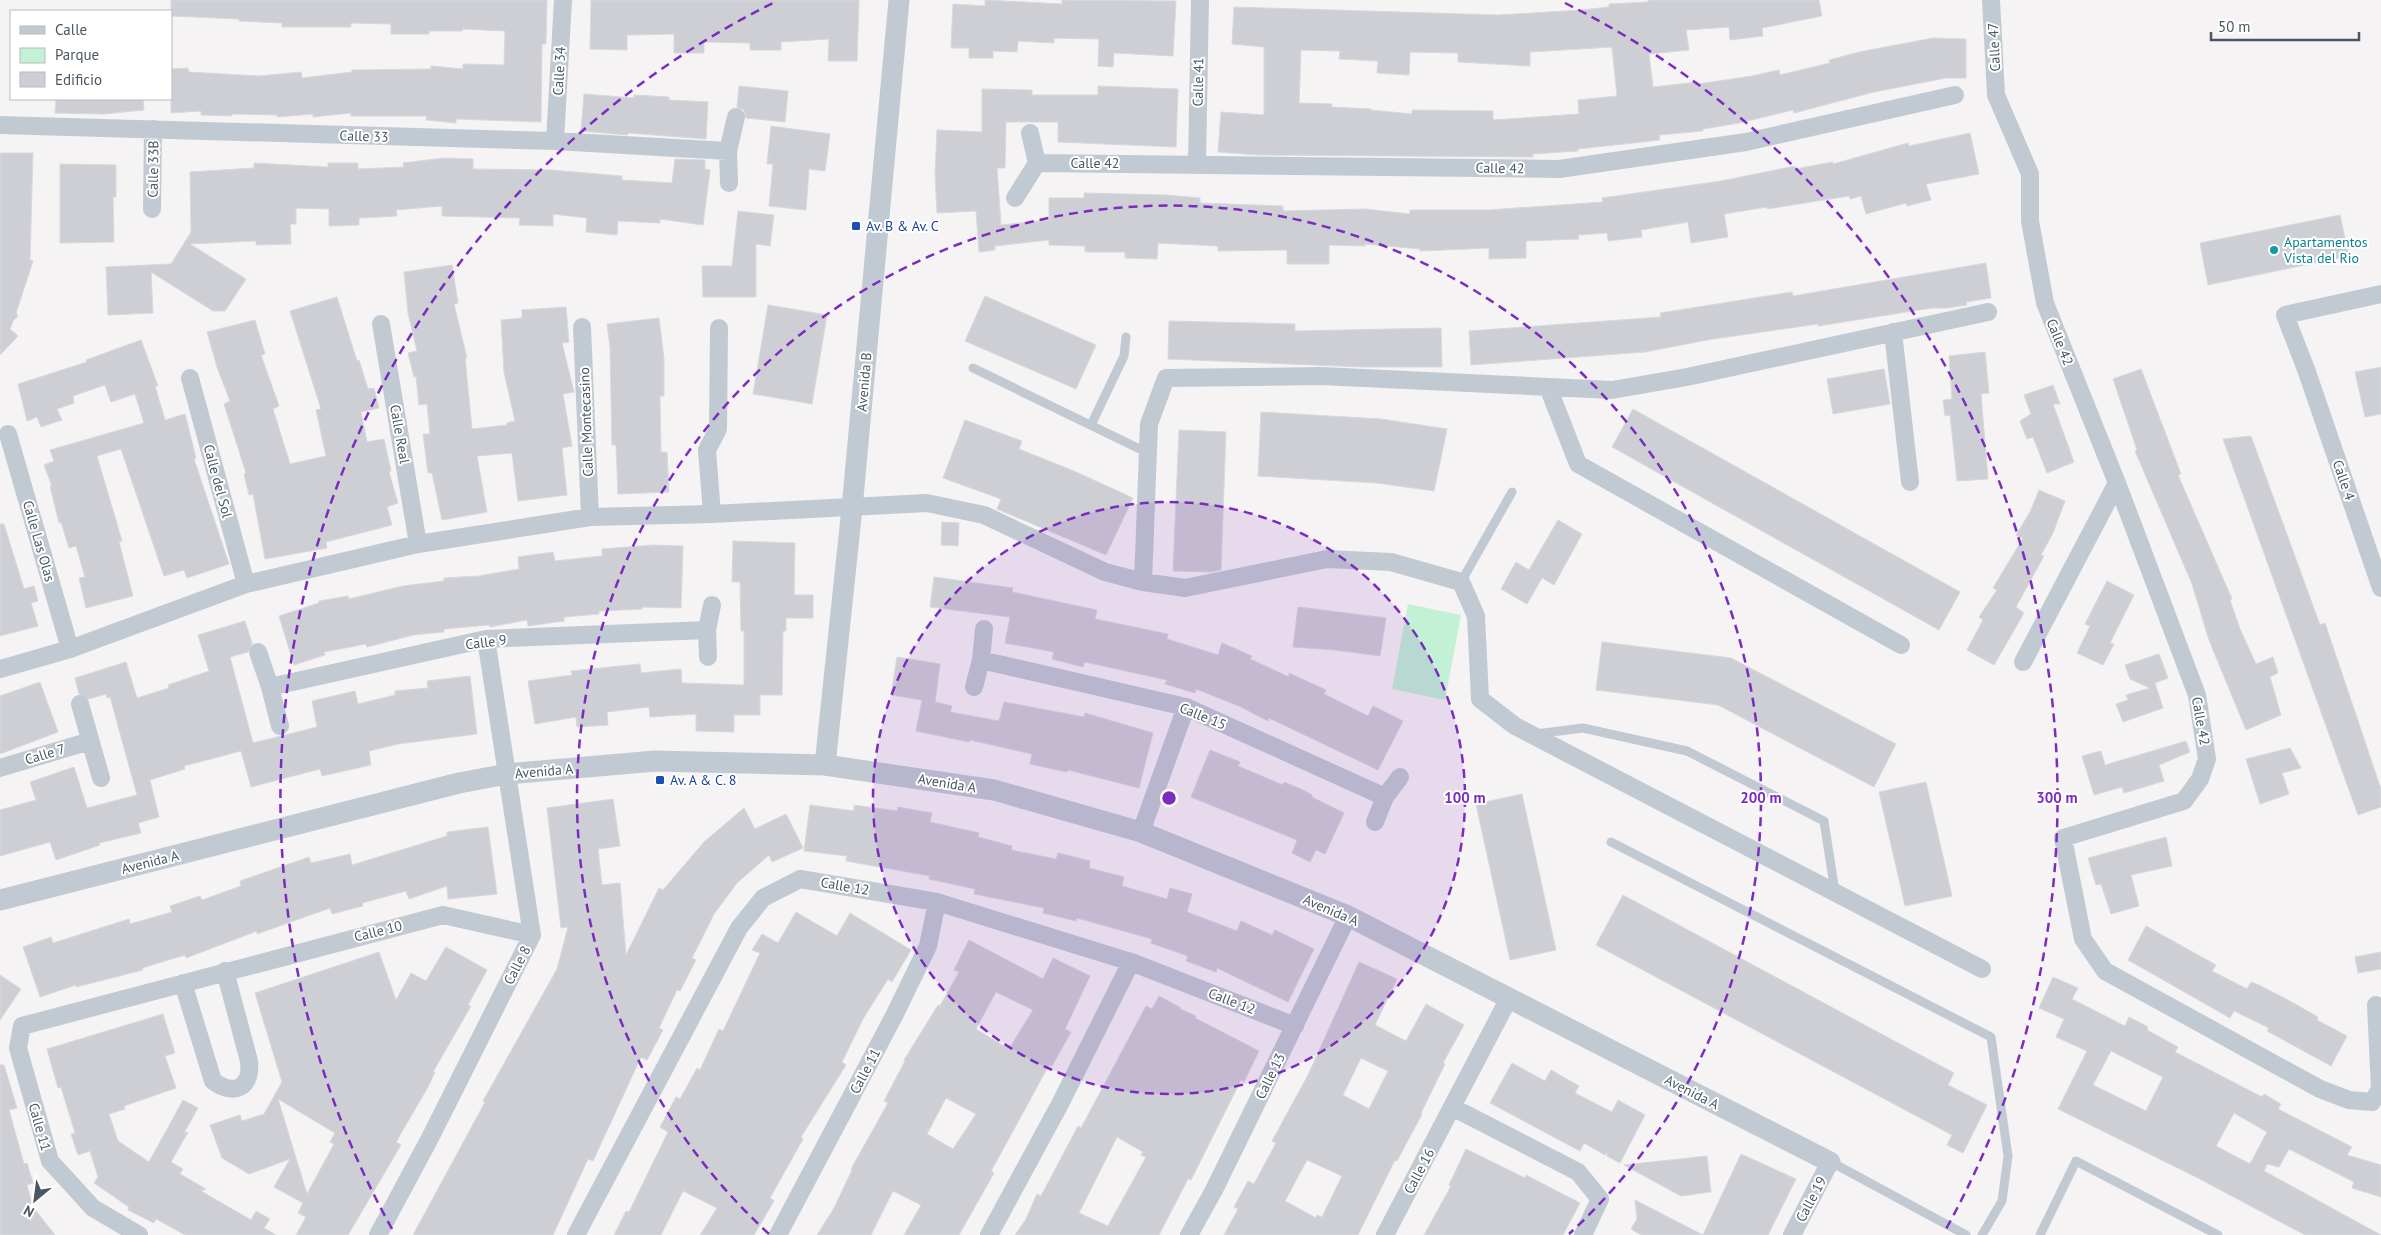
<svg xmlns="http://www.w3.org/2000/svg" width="2381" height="1235" font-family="'PT Sans',sans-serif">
<rect width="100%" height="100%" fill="#f5f3f3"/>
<path fill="#c3f1d5" d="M1408,604L1461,615L1445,700L1392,689Z"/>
<path fill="#cdcfd5" stroke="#d7d9de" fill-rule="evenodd" d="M171,0H547L546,44H542L541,122L456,119V123L426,120L427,116H351V113L313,117V114L277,117V115L232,114V116L201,115V111L171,113V69L188,68L189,72L259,76L301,72L302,78L352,72V70L431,69V66L463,69V64L504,65L505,31L462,29V31H429V34H391V24L351,23V27H282V23L239,21V19L171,16Z
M591,0H859L857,61H828L829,39L781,42V50H750V43L704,42V53H674V34L627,35V50L590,49Z
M985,0L1062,4V0L1176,1L1173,56L1114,53L1113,67L1098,66L1099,39L1054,38V43L1018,41L1017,52L993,51V58H969V48H951L953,4L985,6Z
M1648,0H1819L1822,16L1762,28L1763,36L1730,40L1729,27L1686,30L1689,50L1649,54L1653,87L1698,82V84L1752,76L1779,70L1780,75L1830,63L1829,60L1859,52L1933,38L1966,39V78H1946L1874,92L1794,113L1793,110L1739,123L1703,129V131L1659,135L1660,140L1578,149V151L1533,154V157L1259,155L1218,152L1221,112L1264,115V47L1232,44L1234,7L1498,15L1582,10L1609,7V4L1648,2ZM1612,47L1617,96L1578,100L1579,114L1493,120V111L1412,110V114L1371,110V109L1331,107L1332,104L1299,103L1301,50L1340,51L1339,59L1378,61L1377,73L1409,75L1410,52L1458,53V62L1530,66V52Z
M739,86L788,91L785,122L746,118L744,110L737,107Z
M1098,86L1178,89L1176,147L1058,142V122H1006L1005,168H997L1001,225L1049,220V198H1084V193L1167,195L1200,198V203L1283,206V211L1365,209L1410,214V210H1488L1603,202L1602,198L1721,181L1795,166V169L1833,162V164L1908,143L1909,146L1970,133L1979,174L1926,184L1931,200L1907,206L1906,203L1866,214L1861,196L1850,199L1849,196L1767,209V207L1724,214L1728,237L1691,243L1688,222L1641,230L1642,237L1608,241L1607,233L1578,235L1579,239L1526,241V258L1489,259V248L1420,251V249L1365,244V246L1329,245V264H1287V250L1218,251V246L1158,243L1157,259L1125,258V252H1085V246L1049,245V240L995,246V250L979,252L976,211L937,213L935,174L937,130L982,132V89L1032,90V95H1098Z
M584,94L634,98V95L669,97V100L708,102L706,139L628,133V135L581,131Z
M56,99H143L144,110L104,114L55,113Z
M771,126L830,134L825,171L809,169L806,210L769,206L773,164H767Z
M0,153H33L30,260L33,261L16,313L18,316L13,321L10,329L18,336L0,355Z
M444,158L473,159V169L551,170L622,176V180L672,183L675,159L705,160V169L710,170L703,225L660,219V223L618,221L617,235L586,232L587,218L553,214V226L519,225L520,218L442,216V206L396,210L397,216L359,218V225L329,226V209L296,208V224H290L291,244L256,245V241L190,244L246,279L225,311H213L151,272L153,313L108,315L106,267L171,264L191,232L190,172L254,168V163L328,167V163H358V169L404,167L403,163Z
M60,164L116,165V197H113L114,242L60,243Z
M738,211L774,215L770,246L756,244V297H703L702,266H732Z
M2340,215L2349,256L2208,285L2200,243Z
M1986,263L1991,298L1966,302L1967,305L1947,308H1932L1818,326V324L1707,340L1645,352L1471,365L1469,331L1661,317L1660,313L1792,292L1793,296Z
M452,265L458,303L454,304L467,358H465L472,429L507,425V423L515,421L504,372L501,320L522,318V310L566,307L569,342L562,343L574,392L563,394L572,446L562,448L567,495L518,501L512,453L477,456L487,512L442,520L432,473H428L423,434H430L427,404L419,405L416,376L414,377L408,353L417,351L408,313L404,272Z
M985,296L1096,345L1076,389L965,341Z
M337,297L357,361L359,360L368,389L374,388L379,408L361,412L367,442L384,439L391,471L389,472L398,503L387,507L392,525L326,542L327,548L265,559L253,494L249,495L244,474L246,473L224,404L230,401L217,367L207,332L255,320L265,354L261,355L279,406L273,409L290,464L326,456L316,410L321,409L290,311Z
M768,305L827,315L812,404L753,394Z
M659,318L664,359V396H660L661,452H667L669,492L618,494L616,445H612L610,347L607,324Z
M1169,321L1295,324V331L1441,328L1442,367H1361L1168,359Z
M141,340L158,386H155L165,420L185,414L196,458L194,459L229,564L187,578L184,570L164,576L121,449L97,456L122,541L119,542L133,596L86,608L79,578L85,577L76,546L69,548L61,522L59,523L50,486H52L44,465L54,461L50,450L144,423L135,394L111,402L105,385L73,396L74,403L57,409L62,420L41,427L37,417L27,421L18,384L87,362L86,360Z
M1985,352L1989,393L1981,394L1988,479L1957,481L1950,415L1945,416L1943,400L1952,399L1949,356Z
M2381,367V414L2365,417L2355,372Z
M1884,369L1890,404L1833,414L1827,379Z
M2141,369L2181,474L2178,475L2232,599L2230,600L2240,629L2256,664L2273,657L2278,673L2270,677L2281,715L2246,730L2209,640L2192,584L2135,451L2137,450L2113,379Z
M2053,385L2060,404H2053L2074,462L2047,473L2033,437L2027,439L2020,421L2031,414L2024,395Z
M1633,409L1960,592L1939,630L1612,447Z
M1261,412L1381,419L1447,429L1434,491L1377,483L1258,476Z
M965,420L1022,441L1019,449L1074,471L1133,498L1106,555L997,509L1001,499L943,478Z
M1179,430L1226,432L1221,570L1210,572L1173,571Z
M2251,436L2320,625L2325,623L2381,789V807L2358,815L2223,439Z
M2039,490L2065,501L2053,533L2041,555L2044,556L2016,607L2024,613L1994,665L1967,650L1983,620L1979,617L1997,590L1993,588L2023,538L2016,535L2030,512Z
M1558,520L1582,534L1554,585L1542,578L1527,604L1501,589L1516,562L1529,570Z
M942,522L959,523L958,546L941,545Z
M0,524H4L24,589L34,586L38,601L31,603L38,626L0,636Z
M733,541L795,543L794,595H813V618H786V631H783L782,695H760V715H734V732L696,731V714L650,717L649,707L607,712L608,725L577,727L576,717L535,724L528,681L572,675L571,671L640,664L641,673L681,669L682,683L744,685V631H741L740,582H732Z
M653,545L683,546L681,608L642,607V609L599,611V614L564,617V621L528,626L527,620L490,627L489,625L444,629V632L413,635L367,647L366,644L324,652L325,655L294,665L279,616L319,603V601L348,596L349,599L403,586L444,581V578L479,576L519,569L518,557L553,552L555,561L602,556V549Z
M934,577L1013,588L1012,592L1097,610L1095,619L1168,634L1167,639L1218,655L1222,643L1252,656L1250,659L1289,677V673L1326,690L1324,694L1368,716L1373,706L1403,721L1378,770L1269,718L1268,721L1239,706L1196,689L1195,693L1165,684L1167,680L1085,662L1083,667L1052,659L1054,652L1005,643L1010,617L930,607Z
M2107,581L2134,595L2110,643L2114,644L2103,665L2077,653L2090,626L2085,624Z
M1298,607L1386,618L1380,656L1335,650L1293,647Z
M245,621L252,643L248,652L230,657L253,743L317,727L312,701L355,691L358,704L395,695V691L428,688L427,681L470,676L477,734L398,744L369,751L371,765L322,776L320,769L251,787L241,751L184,766L185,769L150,780L159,817L138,823L141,833L99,843L100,845L56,860L50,842L0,856V810L36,800L30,782L74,767L87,808L137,795L110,697L107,698L106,694L89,699L79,694L75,678L126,662L137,698L169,688L168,685L209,671L198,635Z
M1602,642L1731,658L1896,744L1874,787L1718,705L1596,690Z
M2159,654L2168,678L2155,683L2163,708L2123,722L2116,704L2128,700L2126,695L2150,688L2130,679L2125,665Z
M897,657L940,664L935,702L952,706L950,712L999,721L1004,702L1084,717L1085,713L1153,733L1139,788L1068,770L1067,772L1030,764L1032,754L970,740L969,742L916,731L922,700L891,695Z
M40,682L58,732L0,754V696Z
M2186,741L2190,752L2159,765L2164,781L2124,793L2122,787L2094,795L2082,756L2101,751L2105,765Z
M2290,748L2301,768L2282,773L2289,794L2260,804L2246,759Z
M1210,750L1240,762L1238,766L1283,785L1284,782L1303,790L1312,795V797L1344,813L1325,854L1316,850L1310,862L1292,853L1297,840L1191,797Z
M1926,782L1952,896L1905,906L1879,792Z
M1522,794L1556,950L1510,960L1476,804Z
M613,799L620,846L598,849L602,885L620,883L626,955L659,888L663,890L704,842L744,808L755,829L786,814L803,848L772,862L769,855L737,883L714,914L692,958L696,960L680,991L677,990L659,1028L663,1030L647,1060L641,1057L593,1161L588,1159L553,1235H413L485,1102L483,1101L557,969L568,927L561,928L547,808Z
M810,805L854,811V805L897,811L898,807L932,813L930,822L979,833L978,837L1012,846L1011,850L1056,859L1058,853L1090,861L1089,868L1124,877L1122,886L1167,899L1170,888L1192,894L1187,912L1237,931L1241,921L1272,935L1275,930L1314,949L1288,1002L1217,968L1216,972L1186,961L1188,956L1151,943L1152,939L1077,918L1076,921L1043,913L1044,908L974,894L975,889L929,879L930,876L846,861L847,856L804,851Z
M488,827L497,894L448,899L447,886L409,899L406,891L362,903L363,906L332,914L330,908L257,934V931L186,958L185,955L142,968L143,970L76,987V985L40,997L23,947L51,937L53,943L129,919L130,924L172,912L170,906L200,896L202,900L241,886L240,881L309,857L311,863L350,854L352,865L447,836V832Z
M2166,837L2172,866L2131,875L2139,906L2111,914L2101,884L2096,885L2088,858Z
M1623,895L1954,1073L1948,1085L1987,1105L1963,1153L1947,1145L1952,1135L1596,945Z
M796,912L837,936L850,913L911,950L892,982L888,979L863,1019L842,1062L846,1065L801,1137L803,1139L770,1198L774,1201L754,1235H700L717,1208L683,1191L661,1235H614L626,1211L629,1212L668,1132L660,1127L676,1097L680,1099L697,1068L700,1070L719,1029L723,1031L760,953L752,950L762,934L778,943Z
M2146,926L2216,965L2212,971L2247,989L2251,982L2259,985L2288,1000L2318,1017L2317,1020L2347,1036L2331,1066L2267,1031L2269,1028L2234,1011L2230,1018L2128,960Z
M969,940L1043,979L1053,958L1090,976L1065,1029L1071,1032L1052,1066L1049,1065L1012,1133L991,1171L994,1173L959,1235H904L921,1205L893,1191L871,1235H817L834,1208L852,1170L851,1169L888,1103L884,1101L905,1061L904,1060L938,1005L940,1006L959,972L954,970ZM996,992L1033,1010L1009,1049L976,1029ZM946,1098L976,1114L953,1149L927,1134Z
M446,947L487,970L468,1005L471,1006L433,1072H435L428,1087L396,1142L401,1145L348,1235H296L306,1217L298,1213L303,1203L274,1187L290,1159L249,1174L222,1158L210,1125L240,1115L242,1121L264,1114L282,1082L255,993L379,952L396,1000L411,973L426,981ZM278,1099L335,1133L330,1142L334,1144L307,1194Z
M2381,952V969L2358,973L2355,957Z
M1359,962L1397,979L1375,1025L1406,1041L1426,1004L1464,1025L1443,1063L1445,1064L1421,1113L1422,1114L1397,1161L1395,1160L1358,1235H1224L1238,1209L1234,1207L1248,1181L1254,1184L1276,1143L1272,1141L1308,1075ZM1361,1058L1388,1071L1369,1109L1343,1095ZM1307,1160L1342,1176L1322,1217L1317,1215L1316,1218L1285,1201Z
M0,975L21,989L0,1020Z
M2053,977L2078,988L2072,999L2125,1026L2129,1017L2148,1027L2147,1030L2178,1047L2175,1052L2262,1097L2264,1094L2281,1104L2278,1109L2352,1147L2347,1155L2381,1165V1197L2352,1188L2354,1182L2289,1149L2279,1167L2267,1164L2264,1171L2381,1235H2305L2196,1177L2058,1109L2087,1051L2056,1037L2064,1019L2039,1008ZM2111,1051L2163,1077L2146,1111L2093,1085ZM2234,1113L2267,1132L2250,1164L2216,1146Z
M1159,996L1181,1008L1180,1009L1196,1016L1195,1018L1259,1051L1244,1082L1241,1080L1191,1180L1188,1179L1159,1235H1015L1026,1219L1037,1194L1041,1196L1078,1126L1081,1128L1146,1006L1152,1009ZM1117,1137L1143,1152L1141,1155L1146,1157L1108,1226L1079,1213Z
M163,1014L175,1053L165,1056L176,1088L124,1106L125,1109L109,1114L118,1141L149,1162L183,1100L198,1108L184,1133L188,1132L171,1162L183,1169L180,1174L206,1189L201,1191L251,1220L256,1211L270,1219L264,1228L276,1235H185L156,1219L154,1223L128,1210L129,1207L94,1183L98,1177L90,1151L78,1155L71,1134L75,1133L61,1087L58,1088L47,1049Z
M1512,1063L1545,1081L1551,1070L1579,1086L1575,1093L1612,1112L1618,1100L1645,1115L1620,1163L1607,1156V1152L1605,1155L1584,1143L1580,1151L1490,1103Z
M0,1065H4L17,1108L9,1110L24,1164L27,1163L33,1183L27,1185L33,1207L55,1235H0Z
M1466,1149L1525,1178L1526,1175L1580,1203L1563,1235H1424L1451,1186L1449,1185Z
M1741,1154L1796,1179L1768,1235H1641L1631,1229L1637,1219L1635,1200L1703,1235Z
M1707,1156L1711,1192L1681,1196L1624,1165Z"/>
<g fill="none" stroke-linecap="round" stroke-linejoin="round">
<path stroke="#c1cad2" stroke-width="9" d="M973,368L1148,453
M1091,425L1124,356L1126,337
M1461,582L1512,492
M1536,734L1583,728L1687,751L1824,821L1835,892
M1611,842L1991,1037L2008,1156L2002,1201L1982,1235
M1831,1162L1966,1235
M2040,1235L2076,1161L2218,1235"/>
<path stroke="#c1cad2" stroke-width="18" d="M1991,0L1996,95L2030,174V221L2045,303L2117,483L2197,695L2207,759L2200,779L2184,801L2063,838L2083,939L2105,971L2320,1089L2349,1100L2372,1102L2380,1089L2376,1005
M0,125L555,141L728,151
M555,141L563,0
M1037,163L1559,169L1746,142L1955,95
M1197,164L1200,0
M729,183L728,151L736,117
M1015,198L1037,163L1030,133
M152,209L153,129
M2381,294L2285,315L2307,372L2381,588
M381,324L418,544
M582,327L590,517
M1893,332L1910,482
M190,378L246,584
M1548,387L1578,464L1901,645
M8,434L70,649
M712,514L707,450L718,429L719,328
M1143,582L1149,424L1166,378L1322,376L1612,390L1687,377L1988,312
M258,652L270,687L280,726
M708,657L707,630L712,605
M981,660L1186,707L1385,797
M2023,662L2117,483
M0,669L70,649L246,584L418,544L590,517L712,514L927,503L984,515L1105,572L1143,582L1185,588L1327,559L1391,562L1461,582L1476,616L1480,699L1515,726L1982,969
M270,687L486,639L707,630
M974,687L981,660L984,629
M80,704L101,778
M0,768L90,741
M1375,822L1385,797L1400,777
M1141,832L1186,707
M183,983L213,1081C235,1097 252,1087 249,1061L225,971
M1452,1107L1578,1172L1600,1199L1583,1235
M139,1235L93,1208L50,1161L18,1048L22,1026L443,915L532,935
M378,1235L430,1138L532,935L486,639
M576,1235L739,928L763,898L800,879L937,902L1131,962L1295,1026
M778,1235L895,1014L928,946L937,902
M989,1235L1060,1104L1131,962
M1189,1235L1214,1190L1348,916
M1385,1235L1509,998
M1792,1235L1830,1162"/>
<path stroke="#c1cad2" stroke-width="21" d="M825,765L852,508L899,0
M0,900L459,783L507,774L655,761L825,765L994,790L1141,832L1348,916L1830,1162"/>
</g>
<circle cx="1169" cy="798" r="296" fill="#7b2cbf" fill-opacity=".12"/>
<g fill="none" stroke="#7b2cbf" stroke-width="2.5" stroke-dasharray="9 6">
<circle cx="1169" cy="798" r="296"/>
<path d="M769 1234A592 592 0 1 1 1569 1234"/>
<path d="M392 1229A888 888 0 0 1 773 3M1565 3A888 888 0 0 1 1946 1229"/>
</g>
<g fill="#1a4fb4" stroke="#fff" stroke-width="2">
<rect x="851" y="221" width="10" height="10" rx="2.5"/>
<rect x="655" y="775" width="10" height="10" rx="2.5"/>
</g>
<circle fill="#0f9aa8" stroke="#fff" stroke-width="2" cx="2274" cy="250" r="5"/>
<g text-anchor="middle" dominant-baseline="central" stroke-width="4" stroke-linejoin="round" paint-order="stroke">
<g font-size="14" fill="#4a5661" stroke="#fff">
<text transform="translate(1994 47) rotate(-93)">Calle 47</text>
<text transform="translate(559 71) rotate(-87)">Calle 34</text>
<text transform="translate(1198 82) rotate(-89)">Calle 41</text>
<text transform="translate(364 136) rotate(2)">Calle 33</text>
<text x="1095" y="163">Calle 42</text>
<text transform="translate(1500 168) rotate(1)">Calle 42</text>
<text transform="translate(153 169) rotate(-89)">Calle 33B</text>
<text transform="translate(2060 342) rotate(68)">Calle 42</text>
<text transform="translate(864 382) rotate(-85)">Avenida B</text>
<text transform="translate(586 422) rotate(-92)">Calle Montecasino</text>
<text transform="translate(400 434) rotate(80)">Calle Real</text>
<text transform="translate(2344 480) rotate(71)">Calle 4</text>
<text transform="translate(218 481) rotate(75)">Calle del Sol</text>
<text transform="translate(39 541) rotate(74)">Calle Las Olas</text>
<text transform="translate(486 642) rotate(-7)">Calle 9</text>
<text transform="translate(1203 716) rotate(22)">Calle 15</text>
<text transform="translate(2201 721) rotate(80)">Calle 42</text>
<text transform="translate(45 754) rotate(-17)">Calle 7</text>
<text transform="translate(544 771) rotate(-5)">Avenida A</text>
<text transform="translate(947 783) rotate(9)">Avenida A</text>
<text transform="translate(150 862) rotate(-14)">Avenida A</text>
<text transform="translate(845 886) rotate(10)">Calle 12</text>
<text transform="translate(1331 910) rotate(23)">Avenida A</text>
<text transform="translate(378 931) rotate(-14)">Calle 10</text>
<text transform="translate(517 965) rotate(-63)">Calle 8</text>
<text transform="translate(1232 1001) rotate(21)">Calle 12</text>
<text transform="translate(865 1071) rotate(-62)">Calle 11</text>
<text transform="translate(1270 1076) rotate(-64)">Calle 13</text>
<text transform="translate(1692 1092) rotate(27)">Avenida A</text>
<text transform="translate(40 1127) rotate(74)">Calle 11</text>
<text transform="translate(1419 1171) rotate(-62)">Calle 16</text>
<text transform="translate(1811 1199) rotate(-62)">Calle 19</text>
</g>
<g font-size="14" fill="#164399" stroke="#fff" text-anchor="start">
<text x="866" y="226">Av. B &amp; Av. C</text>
<text x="670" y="780">Av. A &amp; C. 8</text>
</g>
<g font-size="14" fill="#0d838f" stroke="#fff" text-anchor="start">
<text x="2284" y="242">Apartamentos<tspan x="2284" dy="16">Vista del Rio</tspan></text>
</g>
</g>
<circle cx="1169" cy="798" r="8" fill="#7b2cbf" stroke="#fff" stroke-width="2.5"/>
<g font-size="15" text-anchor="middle" font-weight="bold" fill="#7b2cbf" stroke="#fff" stroke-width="4" stroke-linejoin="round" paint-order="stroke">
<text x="1465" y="803">100 m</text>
<text x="1761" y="803">200 m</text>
<text x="2057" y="803">300 m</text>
</g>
<rect x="10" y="10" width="162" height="90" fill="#ffffff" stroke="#b7bbc0"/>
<rect x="20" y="26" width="25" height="8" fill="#c1cad2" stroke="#b7bbc0"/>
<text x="55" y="35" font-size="15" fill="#4a5661">Calle</text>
<rect x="20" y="48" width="25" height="15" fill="#c3f1d5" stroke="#b7bbc0"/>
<text x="55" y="60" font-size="15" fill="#4a5661">Parque</text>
<rect x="20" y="72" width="25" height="15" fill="#cdcfd5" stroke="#b7bbc0"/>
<text x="55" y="85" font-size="15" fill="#4a5661">Edificio</text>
<g transform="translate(35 1200) rotate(209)" stroke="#ffffff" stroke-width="4" paint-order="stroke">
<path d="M0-4L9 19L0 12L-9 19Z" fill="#4a5661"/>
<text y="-8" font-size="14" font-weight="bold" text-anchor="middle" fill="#4a5661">N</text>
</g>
<path d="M2211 32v8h148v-8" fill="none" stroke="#4a5661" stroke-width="2.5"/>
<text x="2218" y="32" font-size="15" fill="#4a5661" stroke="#ffffff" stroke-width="4" paint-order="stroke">50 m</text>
</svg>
